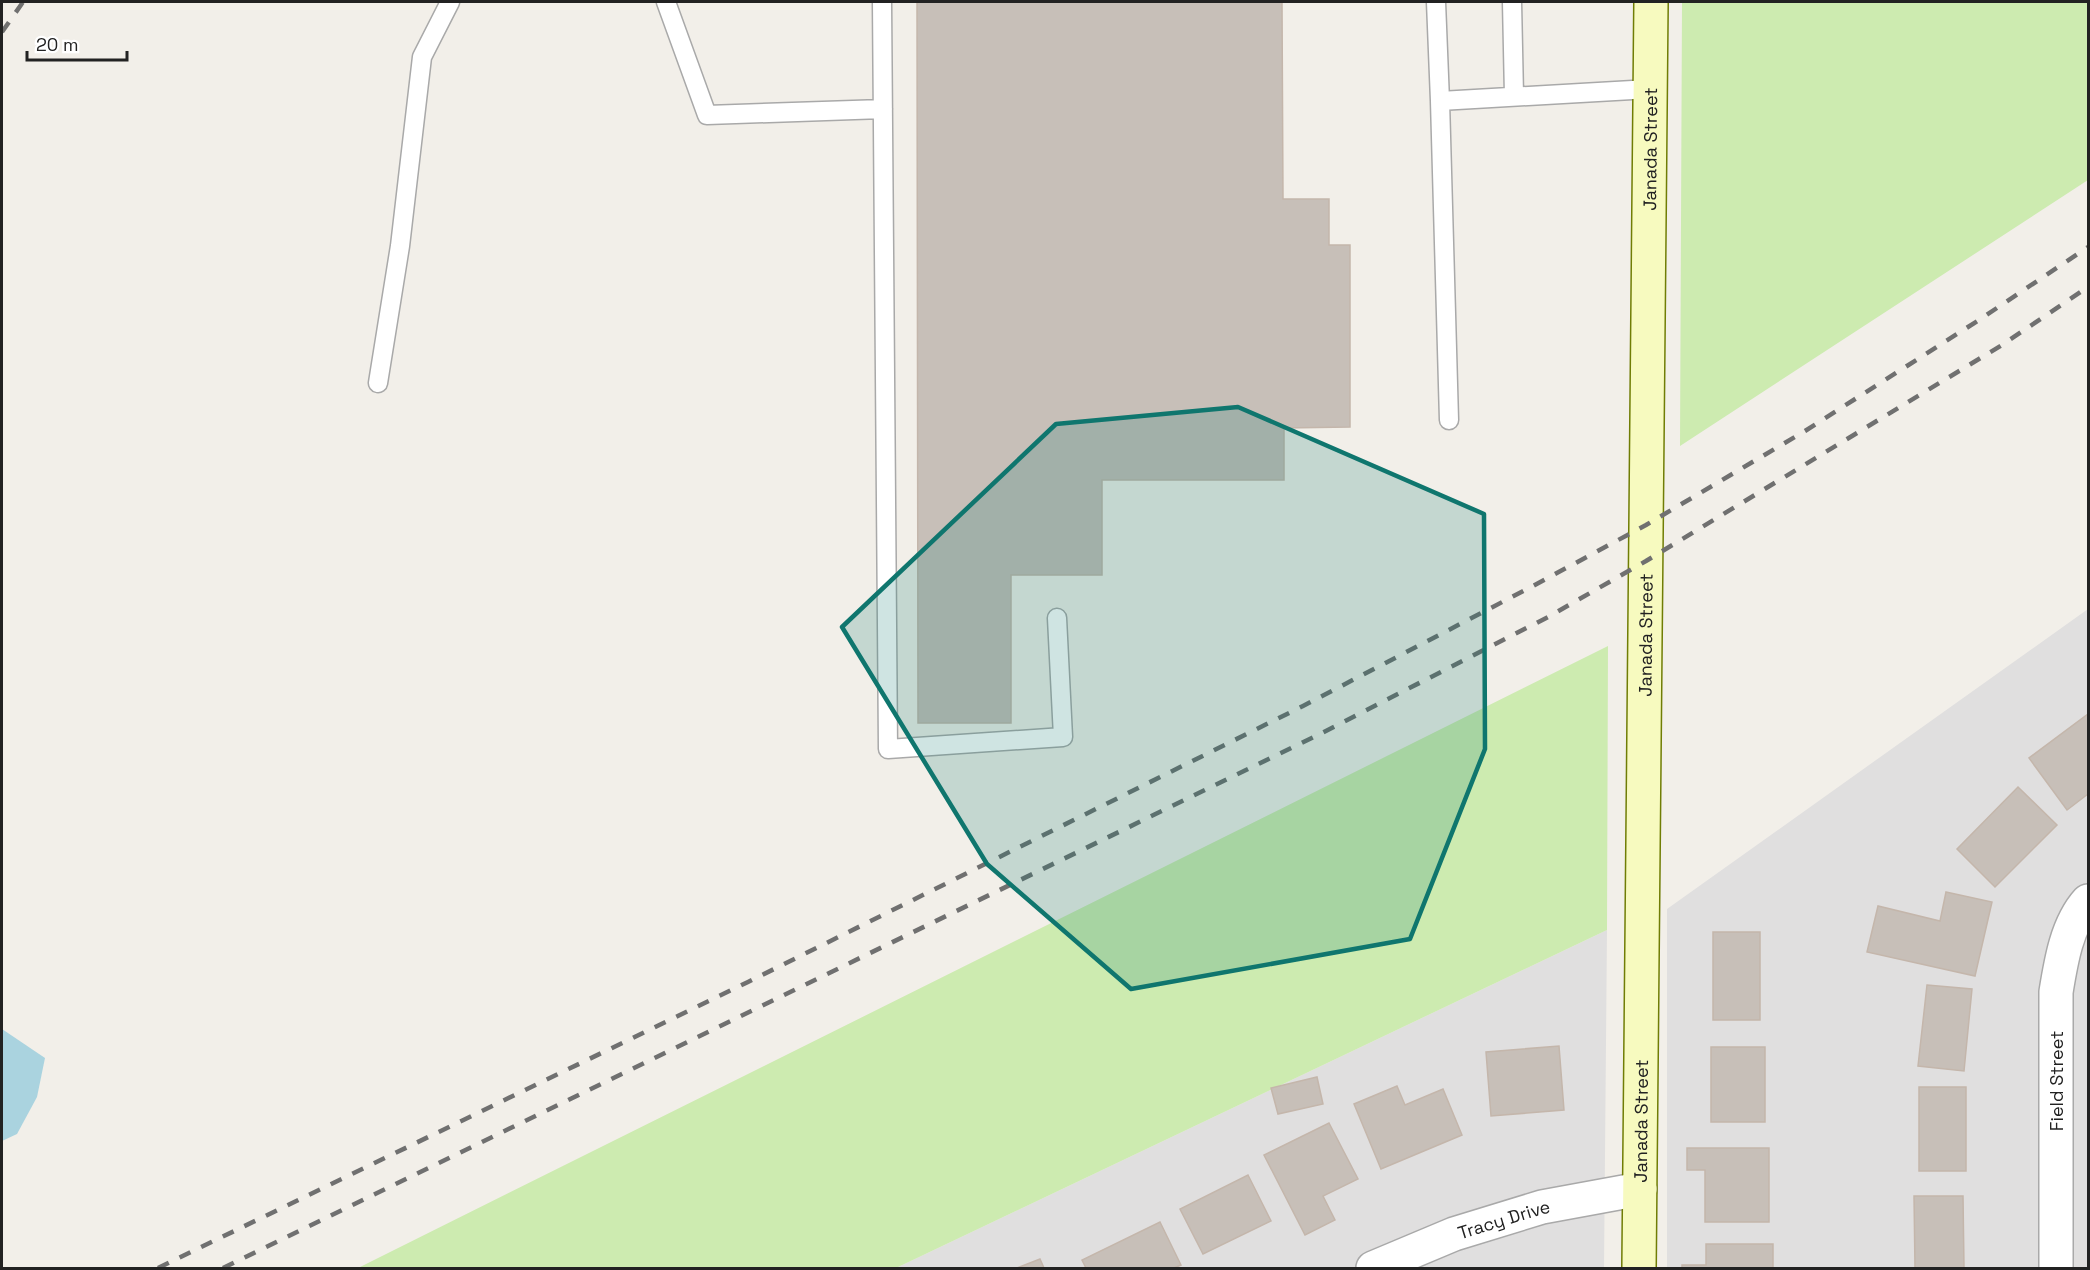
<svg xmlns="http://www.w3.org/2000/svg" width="2090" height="1270" font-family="'Space Grotesk',sans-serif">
<rect width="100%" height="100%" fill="#f2efe9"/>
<path fill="#e0dfdf" d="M2088,609V1268H1667V909Z
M1607,930L1604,1268H896Z"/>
<path fill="#cdebb0" d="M1682,2H2088V180L1680,446Z
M1608,646L1607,930L896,1268H358Z"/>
<path fill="#aad3df" d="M2,1029L45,1058L37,1097L17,1134L2,1141Z"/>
<path fill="#c7bfb8" stroke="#c4b6ab" stroke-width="1.5" d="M917,2H1282L1283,199H1329V245H1350V427L1284,428V480H1102V575H1011V723H918Z
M2088,714V794L2067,810L2029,758Z
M2018,787L2057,825L1995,887L1957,849Z
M1946,892L1992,902L1975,976L1867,952L1878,906L1940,921Z
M1713,932H1760V1020H1713Z
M1927,985L1972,989L1964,1071L1918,1066Z
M1559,1046L1564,1110L1491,1116L1486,1052Z
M1711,1047H1765V1122H1711Z
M1317,1077L1323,1104L1278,1114L1271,1088Z
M1397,1086L1405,1105L1443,1089L1462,1135L1381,1169L1354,1104Z
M1919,1087H1966V1171H1919Z
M1329,1123L1358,1179L1323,1196L1335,1220L1305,1235L1264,1155Z
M1687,1148H1769V1222H1705V1170H1687Z
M1248,1175L1271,1221L1203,1254L1180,1209Z
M1914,1196H1963L1964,1268H1915Z
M1160,1222L1181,1265L1174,1268H1086L1082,1260Z
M1706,1244H1773V1268H1682V1265H1706Z
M1040,1259L1044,1268H1017Z"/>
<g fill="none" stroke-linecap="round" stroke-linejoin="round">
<defs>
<path id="lane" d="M666,2L707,115L883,109
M882,2L888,749L1063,737L1057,618
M1436,2L1440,101
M1512,2L1514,96
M378,383L400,246L422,57L450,2
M1449,420L1440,101L1650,89"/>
<g id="street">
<path id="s1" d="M1373,1268L1454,1234L1542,1207L1640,1189"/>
<path d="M2056,1268V992C2061,961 2067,924 2088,901"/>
</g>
<g id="secondary">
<path id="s2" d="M1639,1268L1651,2"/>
</g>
</defs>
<use href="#lane" stroke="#a9a9a9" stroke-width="21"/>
<use href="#street" stroke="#a9a9a9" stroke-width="36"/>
<use href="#secondary" stroke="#707d05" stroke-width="36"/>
<use href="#lane" stroke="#fff" stroke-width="18"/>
<use href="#street" stroke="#fff" stroke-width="33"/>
<use href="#secondary" stroke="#f7fabf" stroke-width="33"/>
<path stroke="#707070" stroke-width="4.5" stroke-dasharray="12 12" stroke-linecap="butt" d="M2,32L23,2
M158,1268L748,982L1303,706L1531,587L1646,525L1805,431L1979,320L2088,247
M223,1268L1316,736L1548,617L1646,561L2002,345L2088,287"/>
</g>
<path fill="#0f766e" fill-opacity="0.2" stroke="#0f766e" stroke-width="4.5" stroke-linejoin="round" d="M1238,407L1484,514L1485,749L1410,939L1131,989L987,864L842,627L1056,424Z"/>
<g text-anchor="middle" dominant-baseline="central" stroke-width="6" stroke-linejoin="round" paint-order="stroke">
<g font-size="18" fill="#222" stroke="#fff">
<text stroke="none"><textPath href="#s2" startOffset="1119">Janada Street</textPath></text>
<text stroke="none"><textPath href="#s2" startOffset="633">Janada Street</textPath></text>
<text transform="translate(2056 1081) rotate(-90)">Field Street</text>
<text stroke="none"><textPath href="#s2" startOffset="147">Janada Street</textPath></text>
<text stroke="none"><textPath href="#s1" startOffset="140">Tracy Drive</textPath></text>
</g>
</g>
<rect width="2090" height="1270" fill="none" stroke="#222222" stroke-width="6"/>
<path d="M27 51v9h100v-9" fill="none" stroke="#222222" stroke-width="3"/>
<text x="36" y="51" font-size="18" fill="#222222" stroke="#ffffff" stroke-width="4.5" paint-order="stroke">20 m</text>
</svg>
